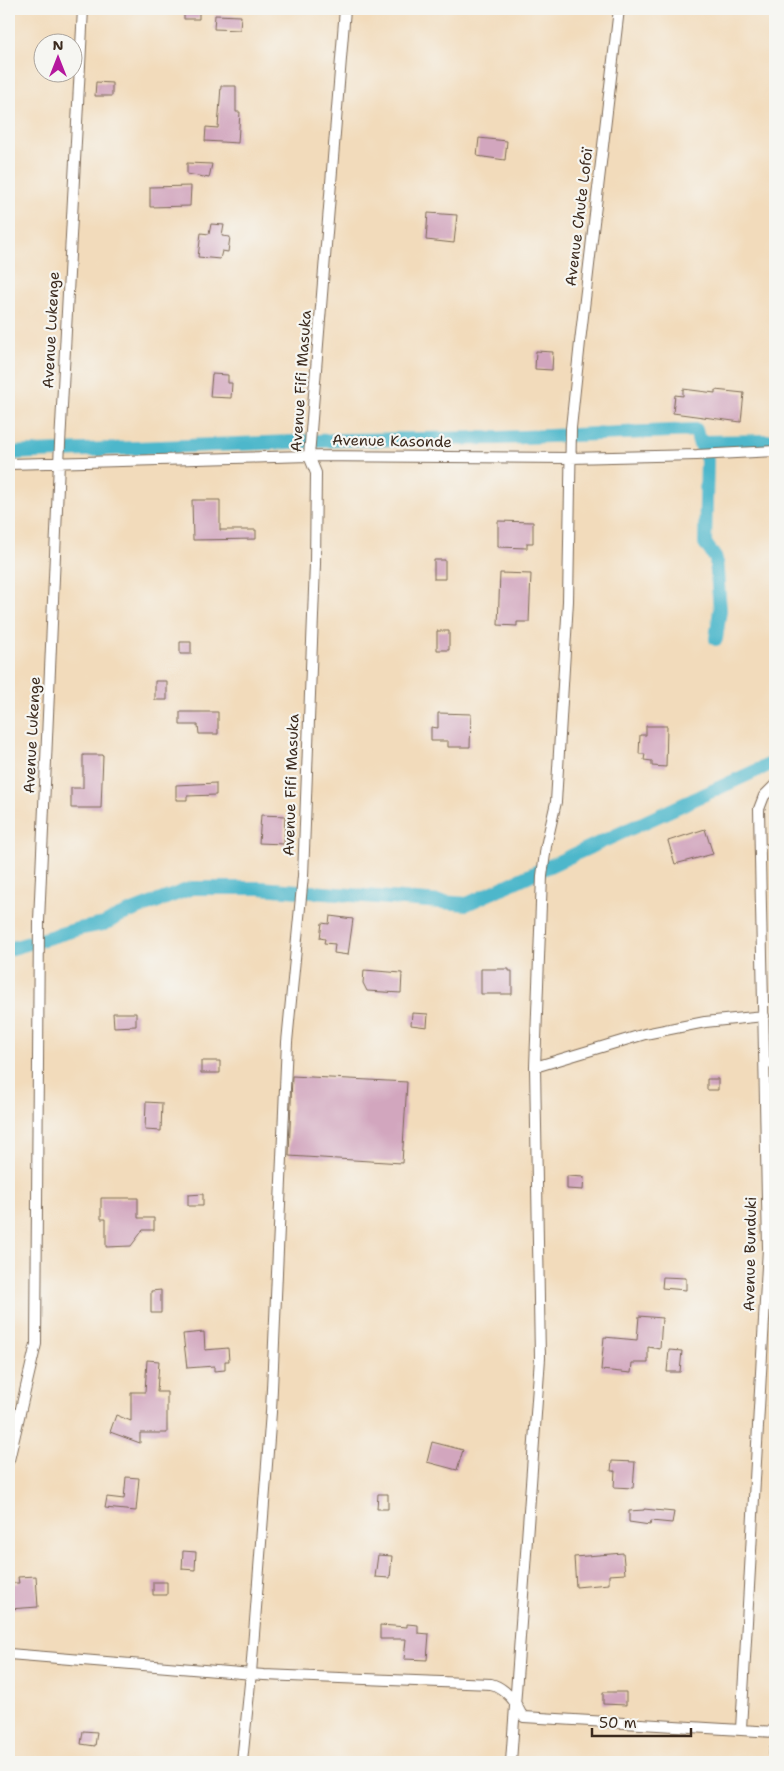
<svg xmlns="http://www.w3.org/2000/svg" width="784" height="1771" font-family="'Shantell Sans',sans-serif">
<rect width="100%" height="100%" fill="#f6f6f2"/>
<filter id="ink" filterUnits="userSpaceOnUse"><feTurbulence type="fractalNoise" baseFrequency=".02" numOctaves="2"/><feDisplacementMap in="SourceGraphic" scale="10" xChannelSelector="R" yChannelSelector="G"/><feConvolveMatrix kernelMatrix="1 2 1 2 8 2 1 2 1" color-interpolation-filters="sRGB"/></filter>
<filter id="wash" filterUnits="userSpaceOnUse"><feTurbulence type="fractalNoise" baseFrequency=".0096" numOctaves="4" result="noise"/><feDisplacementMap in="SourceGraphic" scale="20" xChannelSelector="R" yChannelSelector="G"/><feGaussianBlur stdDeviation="1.12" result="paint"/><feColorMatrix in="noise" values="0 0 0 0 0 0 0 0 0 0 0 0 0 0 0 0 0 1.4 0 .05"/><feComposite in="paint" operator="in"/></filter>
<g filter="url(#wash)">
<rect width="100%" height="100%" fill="#f2dbbb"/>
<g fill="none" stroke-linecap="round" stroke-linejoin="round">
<path stroke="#4db7cb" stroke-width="14" d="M700,442L707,460L705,543L716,559L720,610L716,639
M9,453L343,440L500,438L696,430L699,442L775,441
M9,949L78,929L104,924L119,916L192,888H260L467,904L775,762"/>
</g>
<g id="blocks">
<path fill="#d2a6be" d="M184,9H199V19H184Z
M215,15L241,16L240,30L214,29Z
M96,82L112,83V96H95Z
M221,86H236V112H240L238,143L205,141L206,127L218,128Z
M479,138L507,141L505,160L477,156Z
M187,163L212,164L209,178L187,174Z
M191,186L190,206L150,207V187Z
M428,213L457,215L454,243L426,240Z
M211,224L224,225L222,236L230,237L228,252L222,251L220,259L198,257L201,233L209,234Z
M536,351L553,352L552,370L535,369Z
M212,374L228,375V383H232L231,398L210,397Z
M683,389L715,393V390L744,393L741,422L673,413L675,395L683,396Z
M192,500H220V530H256V539L193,540Z
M498,521L533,522V543H527V548L498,547Z
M434,560H445V579H434Z
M500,573L531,574L529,622H517V626L498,625Z
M437,631H449V650H437Z
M180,642H191V654H180Z
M155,681H167V700H155Z
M180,712H218V734H199L198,725H180Z
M438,713L471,714L470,747H448V741H431V727L438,728Z
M646,726H667L666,767L652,766V761L644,760L645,754H639L640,735H646Z
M83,755H103L101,808H71V788H83Z
M216,783V795L187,796V800H176V785Z
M261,815L285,816L284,844L259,843Z
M705,829L713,854L675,864L668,841Z
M330,916L353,919L348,955L334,953L335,944L324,943L325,939L320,938L322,923L329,924Z
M481,969H509V971H512V994H481Z
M364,970L402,973L401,993L367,991L363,983Z
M113,1013H136V1026L114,1027Z
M412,1013L428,1014L427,1027L411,1025Z
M201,1061H220V1073H201Z
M292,1076L407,1082L402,1163L289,1156Z
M707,1079H718V1090H707Z
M146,1102L162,1103L161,1131L145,1130Z
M567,1176L584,1177L583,1190L567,1189Z
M203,1194V1206H188V1195Z
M101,1198H138V1218H154V1230H143L131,1246L106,1247V1219H101Z
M663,1277L686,1278V1290L662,1288Z
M161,1290V1313H151V1291Z
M639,1316L662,1318L660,1349L648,1347V1363H632L631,1373L601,1370L604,1337L637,1340Z
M204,1332L205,1350L228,1348L229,1361H225V1370L214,1371V1366L187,1368L183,1334Z
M669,1350L682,1351L680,1372H667Z
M147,1360L159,1361L157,1392H167V1433H140V1443L110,1432L116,1415L131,1421V1392H145Z
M432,1442L463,1450L457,1470L427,1462Z
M612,1461L635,1462L633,1488L614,1487L615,1471H611Z
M126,1477L139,1478L136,1511L105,1508L107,1497L124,1499Z
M378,1494H388V1509H377Z
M644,1509L674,1512L672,1523L651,1521L650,1525L629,1522V1511L644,1510Z
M183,1551L196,1552L195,1570L182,1569Z
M623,1553L625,1574L609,1575V1584L576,1587L574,1557Z
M378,1555L392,1556L390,1578L375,1577Z
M36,1576L38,1607L9,1609V1583H19L18,1577Z
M153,1582H167V1595H153Z
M407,1624L418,1625V1633L429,1634L427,1660L404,1659L406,1639H380V1625L407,1627Z
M603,1692H626V1705L603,1704Z
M83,1731L97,1732L95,1746L81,1744Z"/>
</g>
</g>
<g filter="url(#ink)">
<use href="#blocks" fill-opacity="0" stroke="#7b6855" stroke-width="1"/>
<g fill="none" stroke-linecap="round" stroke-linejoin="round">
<defs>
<path id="minor" d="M9,464L309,456L570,458L697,455L775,451
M765,1064L775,1063
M535,1067L645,1034L705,1022L764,1016
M9,1460L36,1344L39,921L59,463L83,9
M9,1654L264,1675L491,1684C500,1686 510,1695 516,1704C519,1709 519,1713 524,1717L775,1732
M741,1729L768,1248L759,809L764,796L775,785
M242,1762L251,1673L271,1412L287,1042L303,876L315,564L316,473L309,456L345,9
M511,1762L540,1358L535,1067L542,876L546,846L556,802L568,601L571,428L580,342L619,9
M774,1762L775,1749"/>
</defs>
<use href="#minor" stroke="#7b6855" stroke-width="12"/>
<use href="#minor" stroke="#fff" stroke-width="10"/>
</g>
</g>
<g text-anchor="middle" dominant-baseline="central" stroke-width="4.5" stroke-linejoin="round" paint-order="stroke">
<g font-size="15" fill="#3b2a1e" stroke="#f6f6f2">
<text transform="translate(579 217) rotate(-83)">Avenue Chute Lofoï</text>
<text transform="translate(51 330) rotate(-87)">Avenue Lukenge</text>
<text transform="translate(301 381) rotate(-86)">Avenue Fifi Masuka</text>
<text transform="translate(392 441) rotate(1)">Avenue Kasonde</text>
<text transform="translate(32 735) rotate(-87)">Avenue Lukenge</text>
<text transform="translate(291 785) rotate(-88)">Avenue Fifi Masuka</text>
<text transform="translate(750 1254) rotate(-89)">Avenue Bunduki</text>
</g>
</g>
<rect width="784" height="1771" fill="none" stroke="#f6f6f2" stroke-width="30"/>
<g transform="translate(58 58)"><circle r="24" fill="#f6f6f2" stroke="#aba49d"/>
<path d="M0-4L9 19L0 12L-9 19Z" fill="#b5179e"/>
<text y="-8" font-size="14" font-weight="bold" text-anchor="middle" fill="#3b2a1e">N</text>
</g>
<path d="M592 1728v8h99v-8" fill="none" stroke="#3b2a1e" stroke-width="2.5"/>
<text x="599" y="1728" font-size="15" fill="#3b2a1e" stroke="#f6f6f2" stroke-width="4" paint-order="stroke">50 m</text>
</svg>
